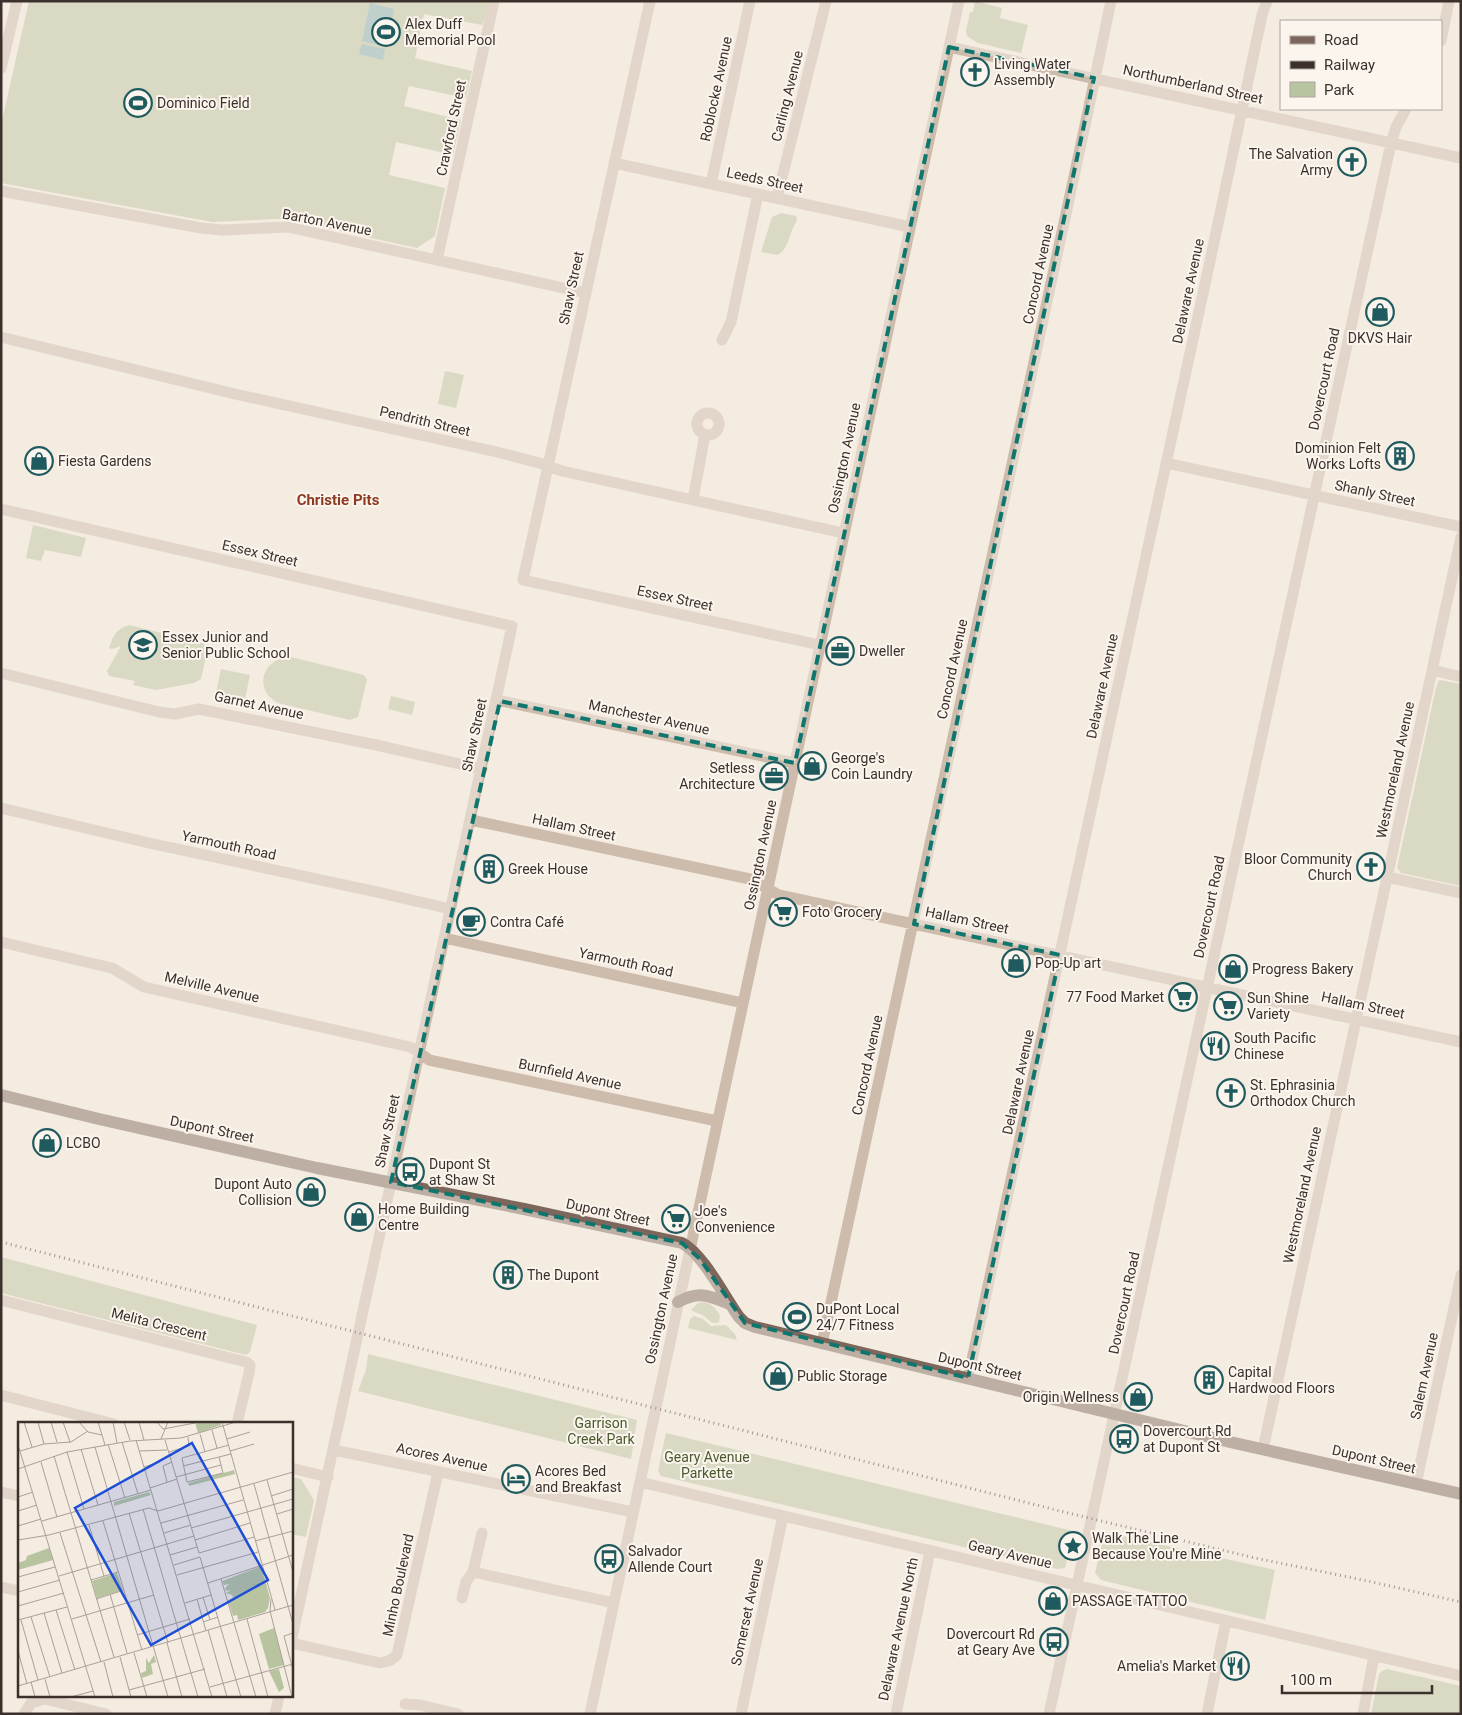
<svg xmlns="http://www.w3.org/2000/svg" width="1462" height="1715" font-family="Roboto,sans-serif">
<rect width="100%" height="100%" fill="#f4ebe1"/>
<path fill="#b8c4a0" d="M29,1H489L486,15L482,25L424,14L415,58L472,71L466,98L409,86L404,106L461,120L453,155L396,142L389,175L445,188L435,236L417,248L289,220L276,219L212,222L1,183V125Z
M975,1L1002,8L1000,18L1028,25L1021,53L978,43L967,36L966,31L970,12H973Z
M781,213L796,216L797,221C789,231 789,251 777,255L761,252L772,217Z
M445,371L464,375L456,408L438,404Z
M33,525L86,538L81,557L45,550L41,561L26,558Z
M129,625L203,643L207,648V652L201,679L194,683L156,690L133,685L135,681L109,676L107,671L121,646L112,649L109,648C113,636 116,629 129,625Z
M291,657L364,675L367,680L358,717L350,720L278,703C252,690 263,657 291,657Z
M221,669L250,675L245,699L216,693Z
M1440,680L1461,684V886L1401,873L1397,868L1435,692L1438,681Z
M391,696L415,702L412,715L388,709Z
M1,1257L257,1325L250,1352L246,1355L1,1293Z
M698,1303C709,1301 714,1306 720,1315L719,1322C711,1325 710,1320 704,1316C700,1313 695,1313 691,1310Z
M694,1316L703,1319L711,1326L726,1325L735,1334L737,1340L688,1328L690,1319Z
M368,1354L637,1420L631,1459L358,1391L366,1370Z
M666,1433L1073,1531L1065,1568L1057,1569L661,1476L658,1471Z
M291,1477L301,1479L314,1500L306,1537L291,1534Z
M1105,1532L1275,1570L1265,1620L1101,1580L1095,1573Z
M1387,1669L1461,1686V1714H1371L1379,1674L1382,1671Z"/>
<path fill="#7fb0b2" d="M370,3L394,9L386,47L362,41Z
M362,44L385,49L383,60L359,54Z"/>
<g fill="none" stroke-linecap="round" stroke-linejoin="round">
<path stroke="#cdbbac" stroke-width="11" d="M650,1L523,580L820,645
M1441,41L1449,1
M949,47L1461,158
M1,68L17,1
M614,163L910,227
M711,184L750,1
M1,191L201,228L223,230L288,227L586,293
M777,198L826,1
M437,260L494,1
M1,337L235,394L497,452L543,464L562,471L843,533
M722,340L731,322L758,194
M697 424a11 11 0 1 1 22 0a11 11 0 1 1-22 0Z
M1166,463L1461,527
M693,500L705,434
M1,509L512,626L291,1642
M1432,670L1461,677
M1,673L159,712L175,714L199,709L376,745L482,769
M497,700L795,763
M1,808L149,843L377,892L450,909
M471,820L750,879L779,895L1461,1042
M1387,877L1461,893
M444,938L743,1003
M1,942L112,968L144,987L410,1047L419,1052L429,1060L717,1121
M1,1300L246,1362L250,1365L249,1373L237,1424
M822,1344L1086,121L1111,1
M968,1378L1213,247L1262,15L1267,1
M1,1395L114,1424
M1263,1449L1461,537
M334,1450L633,1512
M291,1468L328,1477
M640,1482L1461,1676
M1416,1484L1461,1275
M1,1492L19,1496
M473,1572L614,1603
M1,1587L19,1591
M462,1598L466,1582L473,1572L482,1533
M291,1643L380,1663L391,1660L397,1655L438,1472
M405,1704L420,1705L458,1714
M24,1714L31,1703L45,1699L106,1714
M275,1714L279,1696
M590,1714L959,1
M741,1714L783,1516
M896,1714L930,1551
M1049,1714L1391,143L1396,127L1406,109
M1207,1714L1226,1621
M1363,1714L1374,1656"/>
<path stroke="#7d675c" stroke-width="12" d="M1,1095L99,1119L317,1168L524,1209L682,1243C703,1254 724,1296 739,1317L745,1323L755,1327L1230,1442L1461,1494
M678,1302C699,1291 708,1295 730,1304"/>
<path stroke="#3b302b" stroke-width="3" stroke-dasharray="1 4" stroke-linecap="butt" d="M1,1242L1064,1512L1255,1558L1363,1580L1461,1602"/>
</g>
<path d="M0 0H1462V1715H0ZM949,47L1094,78L914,924L1060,955L968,1378L745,1323L700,1259L682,1243L391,1182L500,701L795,763Z" fill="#f4ebe1" fill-opacity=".55" fill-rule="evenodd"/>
<path fill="none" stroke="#0f766e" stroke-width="4" stroke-dasharray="10 6" stroke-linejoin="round" d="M949,47L1094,78L914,924L1060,955L968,1378L745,1323L700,1259L682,1243L391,1182L500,701L795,763Z"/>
<defs>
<symbol id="stadium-ring" viewBox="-11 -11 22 22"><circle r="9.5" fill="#fbf5ee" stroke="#1f5a5e" stroke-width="1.5"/><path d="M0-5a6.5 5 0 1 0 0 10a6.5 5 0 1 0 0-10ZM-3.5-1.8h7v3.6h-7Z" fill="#1f5a5e"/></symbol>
<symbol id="church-ring" viewBox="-11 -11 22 22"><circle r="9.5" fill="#fbf5ee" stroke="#1f5a5e" stroke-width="1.5"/><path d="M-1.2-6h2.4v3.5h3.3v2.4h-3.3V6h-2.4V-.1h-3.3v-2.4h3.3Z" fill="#1f5a5e"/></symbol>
<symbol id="shop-ring" viewBox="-11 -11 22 22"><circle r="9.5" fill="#fbf5ee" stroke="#1f5a5e" stroke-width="1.5"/><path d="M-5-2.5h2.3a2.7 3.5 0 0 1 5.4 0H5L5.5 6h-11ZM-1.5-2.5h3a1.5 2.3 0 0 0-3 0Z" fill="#1f5a5e"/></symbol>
<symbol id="building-ring" viewBox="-11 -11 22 22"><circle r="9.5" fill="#fbf5ee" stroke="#1f5a5e" stroke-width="1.5"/><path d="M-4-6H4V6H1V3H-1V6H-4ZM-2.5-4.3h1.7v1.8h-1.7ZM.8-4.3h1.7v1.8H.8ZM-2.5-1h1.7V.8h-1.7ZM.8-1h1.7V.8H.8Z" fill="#1f5a5e"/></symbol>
<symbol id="school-ring" viewBox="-11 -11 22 22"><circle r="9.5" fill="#fbf5ee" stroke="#1f5a5e" stroke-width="1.5"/><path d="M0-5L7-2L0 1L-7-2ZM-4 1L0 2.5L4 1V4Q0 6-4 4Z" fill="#1f5a5e"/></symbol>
<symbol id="office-ring" viewBox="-11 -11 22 22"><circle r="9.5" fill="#fbf5ee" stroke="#1f5a5e" stroke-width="1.5"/><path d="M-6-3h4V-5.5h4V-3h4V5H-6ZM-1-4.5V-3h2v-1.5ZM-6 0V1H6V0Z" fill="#1f5a5e"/></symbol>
<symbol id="supermarket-ring" viewBox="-11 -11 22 22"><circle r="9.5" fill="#fbf5ee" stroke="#1f5a5e" stroke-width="1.5"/><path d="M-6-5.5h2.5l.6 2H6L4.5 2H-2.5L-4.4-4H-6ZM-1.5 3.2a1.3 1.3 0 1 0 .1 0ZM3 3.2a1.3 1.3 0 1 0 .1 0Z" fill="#1f5a5e"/></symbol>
<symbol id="cafe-ring" viewBox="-11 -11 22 22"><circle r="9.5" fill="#fbf5ee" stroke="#1f5a5e" stroke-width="1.5"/><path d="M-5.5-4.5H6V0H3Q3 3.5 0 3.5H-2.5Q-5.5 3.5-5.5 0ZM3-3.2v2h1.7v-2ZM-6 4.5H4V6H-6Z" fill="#1f5a5e"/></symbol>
<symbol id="restaurant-ring" viewBox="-11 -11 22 22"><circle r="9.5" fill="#fbf5ee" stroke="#1f5a5e" stroke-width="1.5"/><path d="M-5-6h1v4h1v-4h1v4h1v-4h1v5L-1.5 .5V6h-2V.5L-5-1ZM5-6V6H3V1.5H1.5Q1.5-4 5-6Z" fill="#1f5a5e"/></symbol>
<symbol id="bus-ring" viewBox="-11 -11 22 22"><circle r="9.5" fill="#fbf5ee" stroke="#1f5a5e" stroke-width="1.5"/><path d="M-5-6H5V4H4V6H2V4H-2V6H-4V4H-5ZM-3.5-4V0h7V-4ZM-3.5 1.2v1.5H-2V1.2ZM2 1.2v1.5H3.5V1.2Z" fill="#1f5a5e"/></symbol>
<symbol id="hotel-ring" viewBox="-11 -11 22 22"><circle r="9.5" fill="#fbf5ee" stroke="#1f5a5e" stroke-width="1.5"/><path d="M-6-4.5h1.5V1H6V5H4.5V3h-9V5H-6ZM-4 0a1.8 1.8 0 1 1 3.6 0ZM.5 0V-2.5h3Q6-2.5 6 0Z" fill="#1f5a5e"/></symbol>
<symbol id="sight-ring" viewBox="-11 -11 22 22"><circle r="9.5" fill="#fbf5ee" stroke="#1f5a5e" stroke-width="1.5"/><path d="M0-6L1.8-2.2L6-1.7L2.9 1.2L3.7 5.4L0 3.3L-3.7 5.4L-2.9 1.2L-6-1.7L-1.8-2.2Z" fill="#1f5a5e"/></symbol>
</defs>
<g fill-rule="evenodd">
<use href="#stadium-ring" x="370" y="16" width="32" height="32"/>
<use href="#church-ring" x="959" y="56" width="32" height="32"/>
<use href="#stadium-ring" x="122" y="87" width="32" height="32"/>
<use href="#church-ring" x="1336" y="146" width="32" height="32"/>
<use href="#shop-ring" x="1364" y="296" width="32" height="32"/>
<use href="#building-ring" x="1384" y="440" width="32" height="32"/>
<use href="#shop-ring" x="23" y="445" width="32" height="32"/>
<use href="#school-ring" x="127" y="629" width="32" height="32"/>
<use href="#office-ring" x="824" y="635" width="32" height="32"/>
<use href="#shop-ring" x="796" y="750" width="32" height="32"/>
<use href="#office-ring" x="758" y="760" width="32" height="32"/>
<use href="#church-ring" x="1355" y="851" width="32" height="32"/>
<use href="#building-ring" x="473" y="853" width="32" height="32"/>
<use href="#supermarket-ring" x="767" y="896" width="32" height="32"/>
<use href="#cafe-ring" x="455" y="906" width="32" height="32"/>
<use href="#shop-ring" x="1000" y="947" width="32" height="32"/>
<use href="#shop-ring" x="1217" y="953" width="32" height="32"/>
<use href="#supermarket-ring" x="1167" y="981" width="32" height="32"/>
<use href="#supermarket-ring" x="1212" y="990" width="32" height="32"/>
<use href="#restaurant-ring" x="1199" y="1030" width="32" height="32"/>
<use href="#church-ring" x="1215" y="1077" width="32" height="32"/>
<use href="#shop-ring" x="31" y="1127" width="32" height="32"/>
<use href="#bus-ring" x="394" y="1156" width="32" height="32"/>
<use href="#shop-ring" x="295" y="1176" width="32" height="32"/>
<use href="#shop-ring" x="343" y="1201" width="32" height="32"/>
<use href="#supermarket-ring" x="660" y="1203" width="32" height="32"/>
<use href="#building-ring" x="492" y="1259" width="32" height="32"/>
<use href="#stadium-ring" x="781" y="1301" width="32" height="32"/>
<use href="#shop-ring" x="762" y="1360" width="32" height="32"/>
<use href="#building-ring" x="1193" y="1364" width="32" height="32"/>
<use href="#shop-ring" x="1122" y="1381" width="32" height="32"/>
<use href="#bus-ring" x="1108" y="1423" width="32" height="32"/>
<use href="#hotel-ring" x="500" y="1463" width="32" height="32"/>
<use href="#sight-ring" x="1057" y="1530" width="32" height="32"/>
<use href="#bus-ring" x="593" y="1543" width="32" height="32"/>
<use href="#shop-ring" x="1037" y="1585" width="32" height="32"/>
<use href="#bus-ring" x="1038" y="1626" width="32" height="32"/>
<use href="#restaurant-ring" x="1219" y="1650" width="32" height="32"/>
</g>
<g text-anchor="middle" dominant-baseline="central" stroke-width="4" stroke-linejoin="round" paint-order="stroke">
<g font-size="14" fill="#3b302b" stroke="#fbf5ee" text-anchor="start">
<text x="405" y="24">Alex Duff<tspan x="405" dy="16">Memorial Pool</tspan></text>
<text x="994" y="64">Living Water<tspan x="994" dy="16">Assembly</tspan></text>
<text x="157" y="103">Dominico Field</text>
<text x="1333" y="154" text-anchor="end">The Salvation<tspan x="1333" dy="16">Army</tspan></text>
<text x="1380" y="338" text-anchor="middle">DKVS Hair</text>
<text x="1381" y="448" text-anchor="end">Dominion Felt<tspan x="1381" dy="16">Works Lofts</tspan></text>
<text x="58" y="461">Fiesta Gardens</text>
<text x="162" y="637">Essex Junior and<tspan x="162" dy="16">Senior Public School</tspan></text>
<text x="859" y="651">Dweller</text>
<text x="831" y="758">George's<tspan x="831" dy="16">Coin Laundry</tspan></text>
<text x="755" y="768" text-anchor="end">Setless<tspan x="755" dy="16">Architecture</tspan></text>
<text x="1352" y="859" text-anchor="end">Bloor Community<tspan x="1352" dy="16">Church</tspan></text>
<text x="508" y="869">Greek House</text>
<text x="802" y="912">Foto Grocery</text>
<text x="490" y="922">Contra Café</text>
<text x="1035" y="963">Pop-Up art</text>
<text x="1252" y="969">Progress Bakery</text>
<text x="1164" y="997" text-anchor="end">77 Food Market</text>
<text x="1247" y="998">Sun Shine<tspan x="1247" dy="16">Variety</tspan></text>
<text x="1234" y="1038">South Pacific<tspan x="1234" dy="16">Chinese</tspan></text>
<text x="1250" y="1085">St. Ephrasinia<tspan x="1250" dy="16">Orthodox Church</tspan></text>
<text x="66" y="1143">LCBO</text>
<text x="429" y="1164">Dupont St<tspan x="429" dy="16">at Shaw St</tspan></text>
<text x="292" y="1184" text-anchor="end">Dupont Auto<tspan x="292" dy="16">Collision</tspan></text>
<text x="378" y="1209">Home Building<tspan x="378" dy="16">Centre</tspan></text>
<text x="695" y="1211">Joe's<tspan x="695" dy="16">Convenience</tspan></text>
<text x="527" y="1275">The Dupont</text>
<text x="816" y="1309">DuPont Local<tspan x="816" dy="16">24/7 Fitness</tspan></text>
<text x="1228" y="1372">Capital<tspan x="1228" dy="16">Hardwood Floors</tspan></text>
<text x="797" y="1376">Public Storage</text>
<text x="1119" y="1397" text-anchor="end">Origin Wellness</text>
<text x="1143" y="1431">Dovercourt Rd<tspan x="1143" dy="16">at Dupont St</tspan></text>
<text x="535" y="1471">Acores Bed<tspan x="535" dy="16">and Breakfast</tspan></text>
<text x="1092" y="1538">Walk The Line<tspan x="1092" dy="16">Because You're Mine</tspan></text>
<text x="628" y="1551">Salvador<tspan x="628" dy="16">Allende Court</tspan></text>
<text x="1072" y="1601">PASSAGE TATTOO</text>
<text x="1035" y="1634" text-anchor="end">Dovercourt Rd<tspan x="1035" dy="16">at Geary Ave</tspan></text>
<text x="1216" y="1666" text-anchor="end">Amelia's Market</text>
</g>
<g font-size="14" fill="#3b302b" stroke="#fbf5ee">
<text transform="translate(1193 84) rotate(12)">Northumberland Street</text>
<text transform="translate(716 89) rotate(-78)">Roblocke Avenue</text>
<text transform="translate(787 96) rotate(-76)">Carling Avenue</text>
<text transform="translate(451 128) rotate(-78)">Crawford Street</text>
<text transform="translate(765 180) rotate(12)">Leeds Street</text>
<text transform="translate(327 222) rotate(11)">Barton Avenue</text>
<text transform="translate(1038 274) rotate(-78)">Concord Avenue</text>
<text transform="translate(571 288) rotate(-78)">Shaw Street</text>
<text transform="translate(1188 291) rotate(-78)">Delaware Avenue</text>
<text transform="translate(1324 379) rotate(-78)">Dovercourt Road</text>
<text transform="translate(425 421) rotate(13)">Pendrith Street</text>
<text transform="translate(844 458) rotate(-78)">Ossington Avenue</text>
<text transform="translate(1375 493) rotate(12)">Shanly Street</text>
<text transform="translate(260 553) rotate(13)">Essex Street</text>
<text transform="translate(675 598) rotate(12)">Essex Street</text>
<text transform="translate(952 669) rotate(-78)">Concord Avenue</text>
<text transform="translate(1102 686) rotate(-78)">Delaware Avenue</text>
<text transform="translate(259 705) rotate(12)">Garnet Avenue</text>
<text transform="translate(649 717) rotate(12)">Manchester Avenue</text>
<text transform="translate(474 735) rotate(-78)">Shaw Street</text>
<text transform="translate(1395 770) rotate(-78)">Westmoreland Avenue</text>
<text transform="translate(574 827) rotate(12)">Hallam Street</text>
<text transform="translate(229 845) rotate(12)">Yarmouth Road</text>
<text transform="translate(760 855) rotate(-78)">Ossington Avenue</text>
<text transform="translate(1209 907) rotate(-78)">Dovercourt Road</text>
<text transform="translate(967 920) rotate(12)">Hallam Street</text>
<text transform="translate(626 962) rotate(12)">Yarmouth Road</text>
<text transform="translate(212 987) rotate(13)">Melville Avenue</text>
<text transform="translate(1363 1005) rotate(12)">Hallam Street</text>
<text transform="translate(867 1065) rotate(-78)">Concord Avenue</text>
<text transform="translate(570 1074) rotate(12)">Burnfield Avenue</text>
<text transform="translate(1018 1082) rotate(-78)">Delaware Avenue</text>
<text transform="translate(212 1129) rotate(12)">Dupont Street</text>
<text transform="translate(387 1131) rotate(-78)">Shaw Street</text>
<text transform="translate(1302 1195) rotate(-78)">Westmoreland Avenue</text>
<text transform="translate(608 1212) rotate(12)">Dupont Street</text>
<text transform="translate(1124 1303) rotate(-78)">Dovercourt Road</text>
<text transform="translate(661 1309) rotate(-78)">Ossington Avenue</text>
<text transform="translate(159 1324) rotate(14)">Melita Crescent</text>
<text transform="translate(980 1366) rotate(13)">Dupont Street</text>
<text transform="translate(1424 1376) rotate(-78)">Salem Avenue</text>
<text transform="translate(442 1457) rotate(12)">Acores Avenue</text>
<text transform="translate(1374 1459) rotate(13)">Dupont Street</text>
<text transform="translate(1010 1554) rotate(13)">Geary Avenue</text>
<text transform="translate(398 1585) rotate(-78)">Minho Boulevard</text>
<text transform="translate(747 1612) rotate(-78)">Somerset Avenue</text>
<text transform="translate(898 1629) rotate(-78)">Delaware Avenue North</text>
</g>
<g font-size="14" fill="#4a5a2e" stroke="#fbf5ee">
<text x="601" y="1423">Garrison<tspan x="601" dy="16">Creek Park</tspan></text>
<text x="707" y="1457">Geary Avenue<tspan x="707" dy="16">Parkette</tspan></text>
</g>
<g font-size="15" font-weight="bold" fill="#8c3b22" stroke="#fbf5ee">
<text x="338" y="500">Christie Pits</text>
</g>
</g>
<g transform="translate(18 1422)">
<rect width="275" height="275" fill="#f4ebe1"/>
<path d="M177,0H202L203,3L180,11ZM216,48L217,52L171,64L170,61ZM131,70L133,73L96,84V80ZM31,126L35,138L0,148V141L8,138L9,134ZM243,144L252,176L250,186L247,190L220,198L219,193L215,194L210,178L215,176L214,173L208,171L213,168L208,169L207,166L211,162L206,163L204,159ZM99,151L105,168L79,176L74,159ZM256,206L266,243L251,247L241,212ZM136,233L138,240L133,242L135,252L124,256L123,251L128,249V236L131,241ZM261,247L266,266L261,270L251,249Z" fill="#b8c4a0"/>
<path fill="none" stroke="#aaa098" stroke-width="1" d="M6,0L14,25M20,0L26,22M33,0L39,20M45,0L52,20M61,0L70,10L84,13M80,0L87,23M95,0L99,21M106,0L112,18M121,0L126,18M139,0L145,7L177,1M204,0L257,188M194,8L199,26M182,12L187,30M143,17L150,0M209,17L232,10M118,18L194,275M147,18L181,131L236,115M104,20L120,72M90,22L107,76M0,23L77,275M77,25L150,275M63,27L80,83M2,29L26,22L53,20L70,9M121,29L149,28M212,29L236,22M49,30L66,87M151,30L171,24L170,15M36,34L96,235M201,35L205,51L169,60L164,36L211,23M23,40L39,95M165,44L213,32M126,45L142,40M0,47L49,30L112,19L163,16L218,0M158,55L203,43M249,58L275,150M149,60L145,44L154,40M236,62L275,202M132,66L159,57M253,74L275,67M0,75L15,70M125,87L180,275M0,89L19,83M111,91L150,221M259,92L275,87M24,99L133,68M85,99L124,228M143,101L225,78M71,103L86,154M0,104L23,97M173,106L275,77M42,111L83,240M146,111L173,103M0,118L31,113L131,86L140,89L275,50M177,118L232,101M237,119L275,109M152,133L179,125M156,143L182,135L223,275M159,153L240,130M41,154L176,114M0,155L37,145M203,157L238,275M73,158L100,150M190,161L275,133M0,170L42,158M92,172L109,231M185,175L192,198M78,177L106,168M179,177L188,209M253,177L252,189L274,275M167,181L193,173M0,184L46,171M38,188L57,248M26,191L44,251M13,195L32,255M54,197L136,173M229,197L250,275M0,198L49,185M3,198L20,258M185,200L200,195M190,208L209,275M275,211L266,214L275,248M119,213L172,197M149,221L164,275M0,229L9,262M116,231L129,275M102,235L113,275M86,240L95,275M27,257L32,275M13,260L17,275M0,264L275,183M192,265L275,242M111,268L187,247M53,275L75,269"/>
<path fill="#1d4ed8" fill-opacity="0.15" stroke="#1d4ed8" stroke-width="2.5" d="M174,21L250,158L133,223L57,86Z"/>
<rect width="275" height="275" fill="none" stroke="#3b302b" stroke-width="2.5"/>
</g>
<rect width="1462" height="1715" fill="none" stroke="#3b302b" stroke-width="5"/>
<rect x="1280" y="20" width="162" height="90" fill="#fbf5ee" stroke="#aea6a0"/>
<rect x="1290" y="36" width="25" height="8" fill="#7d675c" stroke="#aea6a0"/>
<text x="1324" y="45" font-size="15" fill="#3b302b">Road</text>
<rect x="1290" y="61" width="25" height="8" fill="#3b302b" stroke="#aea6a0"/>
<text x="1324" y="70" font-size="15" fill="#3b302b">Railway</text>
<rect x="1290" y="82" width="25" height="15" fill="#b8c4a0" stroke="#aea6a0"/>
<text x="1324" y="95" font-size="15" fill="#3b302b">Park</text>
<path d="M1282 1685v8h150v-8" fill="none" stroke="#3b302b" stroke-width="2.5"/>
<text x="1290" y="1685" font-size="15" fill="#3b302b" stroke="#fbf5ee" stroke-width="4" paint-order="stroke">100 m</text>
</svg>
